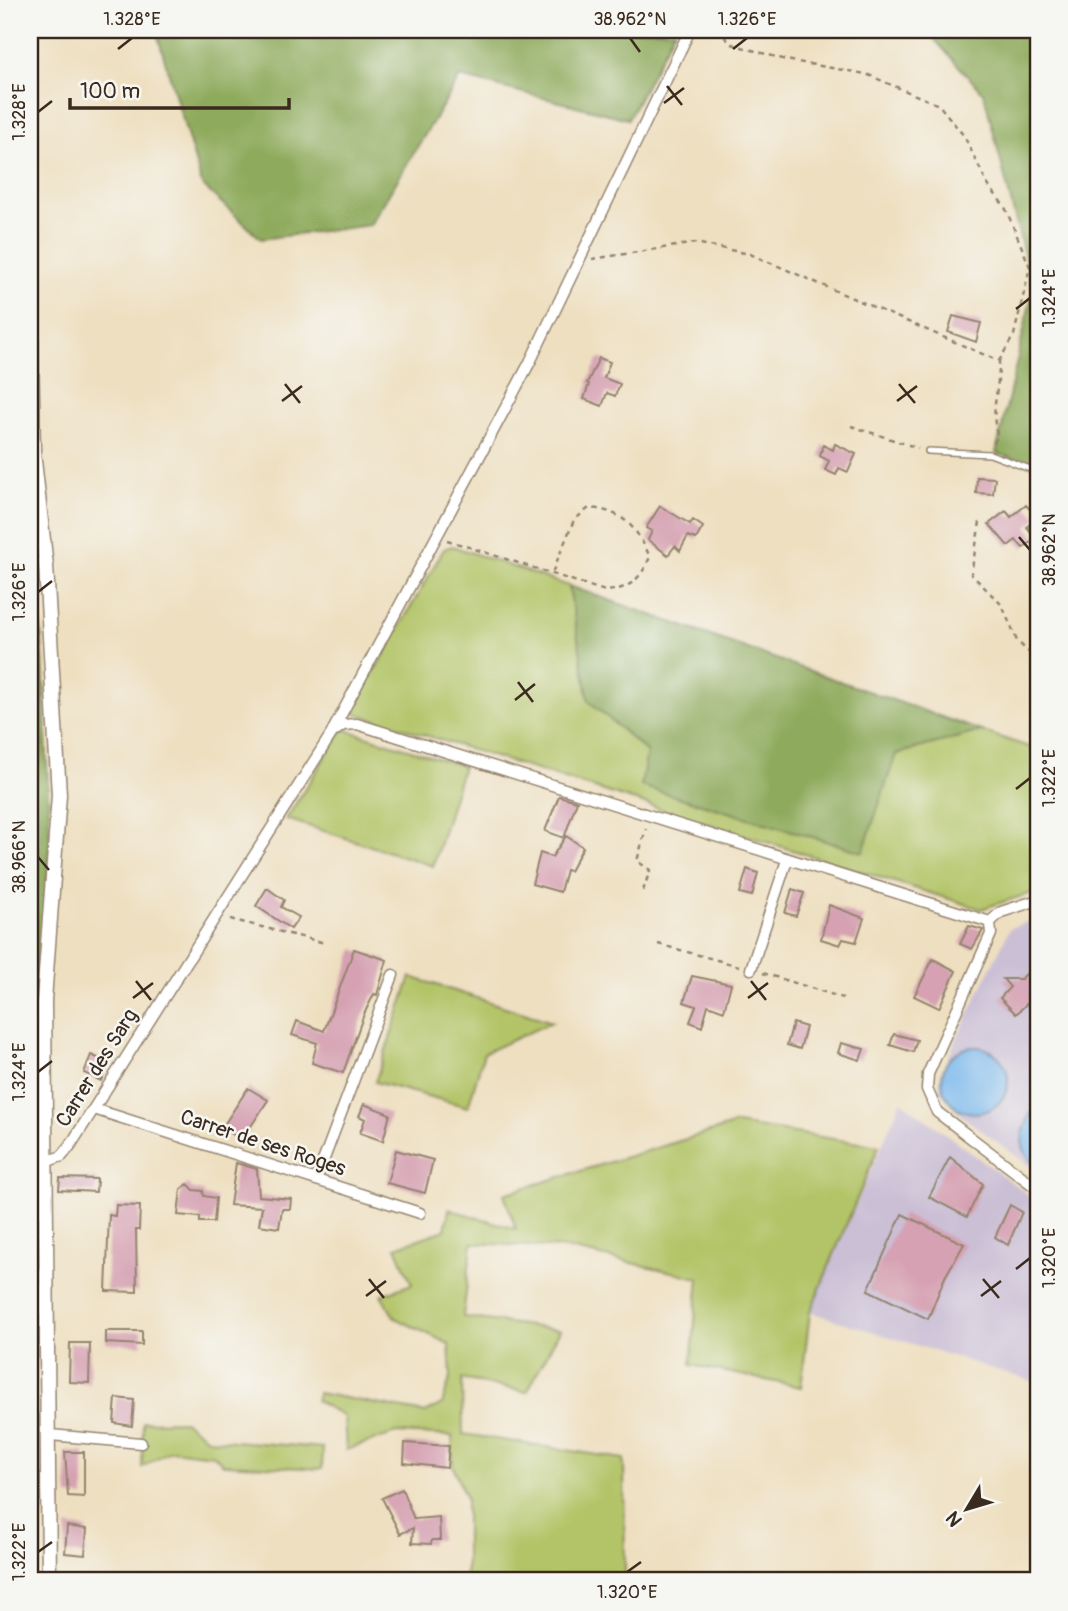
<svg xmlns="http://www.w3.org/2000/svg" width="1068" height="1611" font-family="Pangolin,sans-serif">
<rect width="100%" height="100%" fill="#f6f6f2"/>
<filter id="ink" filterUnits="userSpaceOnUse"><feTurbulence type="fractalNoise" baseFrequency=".0143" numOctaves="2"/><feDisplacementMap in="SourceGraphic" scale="14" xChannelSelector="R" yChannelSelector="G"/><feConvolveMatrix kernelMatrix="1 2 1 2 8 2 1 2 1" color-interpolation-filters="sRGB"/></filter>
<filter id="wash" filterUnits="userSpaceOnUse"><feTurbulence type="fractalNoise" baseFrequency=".00686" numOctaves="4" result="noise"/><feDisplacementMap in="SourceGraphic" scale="28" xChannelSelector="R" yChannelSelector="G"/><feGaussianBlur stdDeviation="1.57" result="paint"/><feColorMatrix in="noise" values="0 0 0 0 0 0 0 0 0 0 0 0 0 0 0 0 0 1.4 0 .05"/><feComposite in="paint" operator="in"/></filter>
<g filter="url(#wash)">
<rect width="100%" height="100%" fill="#eedfc0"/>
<path fill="#cbbfd5" d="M1038,918V1172L963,1117L939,1090L941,1072L1010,928Z
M901,1101L1038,1202V1383L810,1312Z"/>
<path fill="#b3c468" stroke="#777743" stroke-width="2" d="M452,546L569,586L589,701L647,752L641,786L862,852L896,754L981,731L1038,750V891L981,909L351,712L444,549Z
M343,729L463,766L433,866L286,819Z
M411,977L552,1022L484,1053L468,1107L375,1082Z
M736,1124L879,1146L810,1312L801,1387L691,1365L699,1278L565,1248L472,1243L463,1317L560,1330L527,1392L462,1379L463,1434L624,1459L625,1580L639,1581H466V1498L453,1466L452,1436L396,1433L346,1450L344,1416L316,1401L318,1393L425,1413L442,1404L451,1376L449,1344L395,1318L381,1295L412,1284L396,1247L445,1230L449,1209L516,1229L504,1194Z
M184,1421L209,1439L323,1448L322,1469L223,1464L214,1455L171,1450L142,1467L143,1422Z"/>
<path fill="#8eaa5c" stroke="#646a3d" stroke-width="2" d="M156,30H675L628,119L460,77L370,225L261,239L202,185Z
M926,30H1038V467L996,453L1033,290L984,94Z
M30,499L43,655L50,843L42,990L34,1032L39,1127H30Z
M569,586L981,731L896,754L863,852L641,786L647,752L589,701Z"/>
<path fill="#7ab8ed" stroke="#5a7186" stroke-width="2" d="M942 1080a33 33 0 1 1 66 0a33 33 0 1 1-66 0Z
M1038,1110V1168C1017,1148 1020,1139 1030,1114Z"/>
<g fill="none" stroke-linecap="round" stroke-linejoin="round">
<path stroke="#7ab8ed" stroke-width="4.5" d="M30,765C37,824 40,879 30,938"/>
</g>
<g id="blocks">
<path fill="#d6a1b2" d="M953,316L981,323L976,342L948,332Z
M599,358L610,362L604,378L620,384L615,396L607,393L602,406L584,399L589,384L587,383Z
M835,444L856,454L848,472L839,468L836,475L825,470L829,461L820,456L823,445L833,450Z
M977,477L995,478L993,494L976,493Z
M1026,505L1037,517L1027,527L1036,538L1023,548L1016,540L1008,546L989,524L1006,511L1011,517Z
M660,506L690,524L693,520L703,527L696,539L688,536L680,551L675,546L668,555L648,540L652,531L646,528Z
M559,796L577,801L564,838L545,831Z
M566,836L583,847L570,871L566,870L560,892L532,884L540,853L552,857Z
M747,869L758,873L752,896L740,893Z
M267,888L284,900L281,907L299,917L291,929L256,906Z
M792,889L804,893L796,916L785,913Z
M829,905L864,918L856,942L843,939L840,945L821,939Z
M969,926L983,930L972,949L960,944Z
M354,949L387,960L377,995L374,994L364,1014L343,1073L312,1063L317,1043L292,1035L297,1021L324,1031Z
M933,959L956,971L939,1008L914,996Z
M1026,974L1038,985V993L1016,1014L1000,998L1010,987L1003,979H1021Z
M692,976L731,984L724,1011L708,1005L702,1027L690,1022L696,1006L684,1002Z
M793,1023L806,1027L800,1049L787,1045Z
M894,1034L917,1040L913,1052L890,1045Z
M841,1043L864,1049L860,1060L838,1053Z
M91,1055L109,1063L101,1081L84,1073Z
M248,1088L268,1100L242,1140L222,1128Z
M364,1104L390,1114L383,1141L360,1133L365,1119L359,1116Z
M396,1150L433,1160L425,1193L387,1183Z
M950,1157L983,1184L967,1217L929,1197Z
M236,1163L257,1169L259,1196L291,1199L290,1209H282L279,1228L259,1225L262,1207L230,1205Z
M60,1178L97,1179L96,1192L59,1190Z
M188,1184L194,1190L203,1191L204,1196L216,1198L214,1222H200V1217L178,1215L181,1189Z
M116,1205L140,1206L139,1230H136L137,1292L106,1291L109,1215L115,1216Z
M1010,1205L1022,1212L1008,1245L995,1237Z
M902,1214L964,1244L945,1277L928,1319L868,1290Z
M106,1331H142V1345L106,1343Z
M70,1343H90L89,1383L69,1382Z
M116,1398L134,1400L132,1426L114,1423Z
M405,1443L449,1446L447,1468L404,1463Z
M65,1452H84V1497L68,1496Z
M402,1489L414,1519L439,1517L440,1540H432L431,1544L412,1543L413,1528L400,1534L382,1498Z
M67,1526L87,1529L85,1555L65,1553Z"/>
</g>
</g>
<g filter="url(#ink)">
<use href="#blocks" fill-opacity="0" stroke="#94846f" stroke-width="2"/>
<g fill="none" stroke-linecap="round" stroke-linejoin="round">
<defs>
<path id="service" d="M928,451L990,454L1038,472"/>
<path id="minor" d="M333,730L530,362L690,30
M990,922L1001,912L1038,900
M751,969L787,860
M94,1109L420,1213
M48,1161L62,1156L70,1146L332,733L343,725L357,724L990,922L991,934L928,1074L927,1089L937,1112L1038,1189
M316,1180L393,975
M50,1435L141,1443"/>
<path id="tertiary" d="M30,290L33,452L46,566L59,795L44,1000L49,1581"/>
</defs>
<use href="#service" stroke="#94846f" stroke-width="8"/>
<use href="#minor" stroke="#94846f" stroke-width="13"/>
<use href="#tertiary" stroke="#94846f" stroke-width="17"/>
<path stroke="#94846f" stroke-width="2.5" stroke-dasharray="5 5" stroke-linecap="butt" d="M717,30L732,44L786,60L866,74L939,105L964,136L988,185L1005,207L1030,267L1014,335L999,361
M592,259L696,243L750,254L999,361C1000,387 989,413 998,437L992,444
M851,426L918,448
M980,522L971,574L1002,605L1017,641L1038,661
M447,540L605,591C630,589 640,580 650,557C636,527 624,511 589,508L574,520L552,573
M643,891L650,870L637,861L646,829
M230,919L325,943
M658,944L739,966
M763,973L843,998"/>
<use href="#service" stroke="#fff" stroke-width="5"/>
<use href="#minor" stroke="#fff" stroke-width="10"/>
<use href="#tertiary" stroke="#fff" stroke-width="14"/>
</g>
</g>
<path fill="none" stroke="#3b2a1e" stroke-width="2.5" d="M630,38L640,52M118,49L132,38M733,49L747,38M667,86L682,105M664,103L684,88M38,112L52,101M1016,309L1030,298M285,384L300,403M899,384L915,403M282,401L302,386M897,401L917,386M1019,537L1030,550M38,592L52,581M518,682L533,702M515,700L535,684M1016,789L1030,778M38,857L49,870M136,981L151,1000M751,981L766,1000M133,998L153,983M748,998L768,983M38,1072L52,1061M1016,1269L1030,1258M369,1279L384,1298M983,1279L999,1298M366,1296L386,1281M981,1296L1001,1281M38,1552L52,1542M627,1572L641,1562"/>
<g text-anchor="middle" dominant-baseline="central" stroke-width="5" stroke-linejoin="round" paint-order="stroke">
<g font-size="21" fill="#3b2a1e" stroke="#f6f6f2">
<text transform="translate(97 1068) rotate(-58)">Carrer des Sarg</text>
<text transform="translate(263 1143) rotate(18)">Carrer de ses Roges</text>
</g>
</g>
<rect width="1068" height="1611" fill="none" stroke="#f6f6f2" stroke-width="77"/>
<g transform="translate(967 1509) rotate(232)" stroke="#f6f6f2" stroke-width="5" paint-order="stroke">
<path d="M0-5L12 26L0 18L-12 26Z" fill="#3b2a1e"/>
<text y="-10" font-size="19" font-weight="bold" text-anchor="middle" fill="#3b2a1e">N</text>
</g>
<path d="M70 98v10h219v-10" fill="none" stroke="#3b2a1e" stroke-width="3.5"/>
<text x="80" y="98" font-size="21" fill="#3b2a1e" stroke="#f6f6f2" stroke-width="5" paint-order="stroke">100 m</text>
<rect x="38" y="38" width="992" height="1534" fill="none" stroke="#3b2a1e" stroke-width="2.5"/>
<g font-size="18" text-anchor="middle" fill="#3b2a1e">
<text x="132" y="25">1.328°E</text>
<text x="630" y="25">38.962°N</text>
<text x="747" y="25">1.326°E</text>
<text transform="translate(19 112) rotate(-90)" y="6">1.328°E</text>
<text transform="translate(1049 298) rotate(-90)" y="6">1.324°E</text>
<text transform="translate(1049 550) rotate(-90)" y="6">38.962°N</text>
<text transform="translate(19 592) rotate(-90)" y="6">1.326°E</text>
<text transform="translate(1049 778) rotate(-90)" y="6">1.322°E</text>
<text transform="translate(19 857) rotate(-90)" y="6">38.966°N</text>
<text transform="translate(19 1072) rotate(-90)" y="6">1.324°E</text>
<text transform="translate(1049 1258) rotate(-90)" y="6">1.320°E</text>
<text transform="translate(19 1552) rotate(-90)" y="6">1.322°E</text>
<text x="627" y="1598">1.320°E</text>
</g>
</svg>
